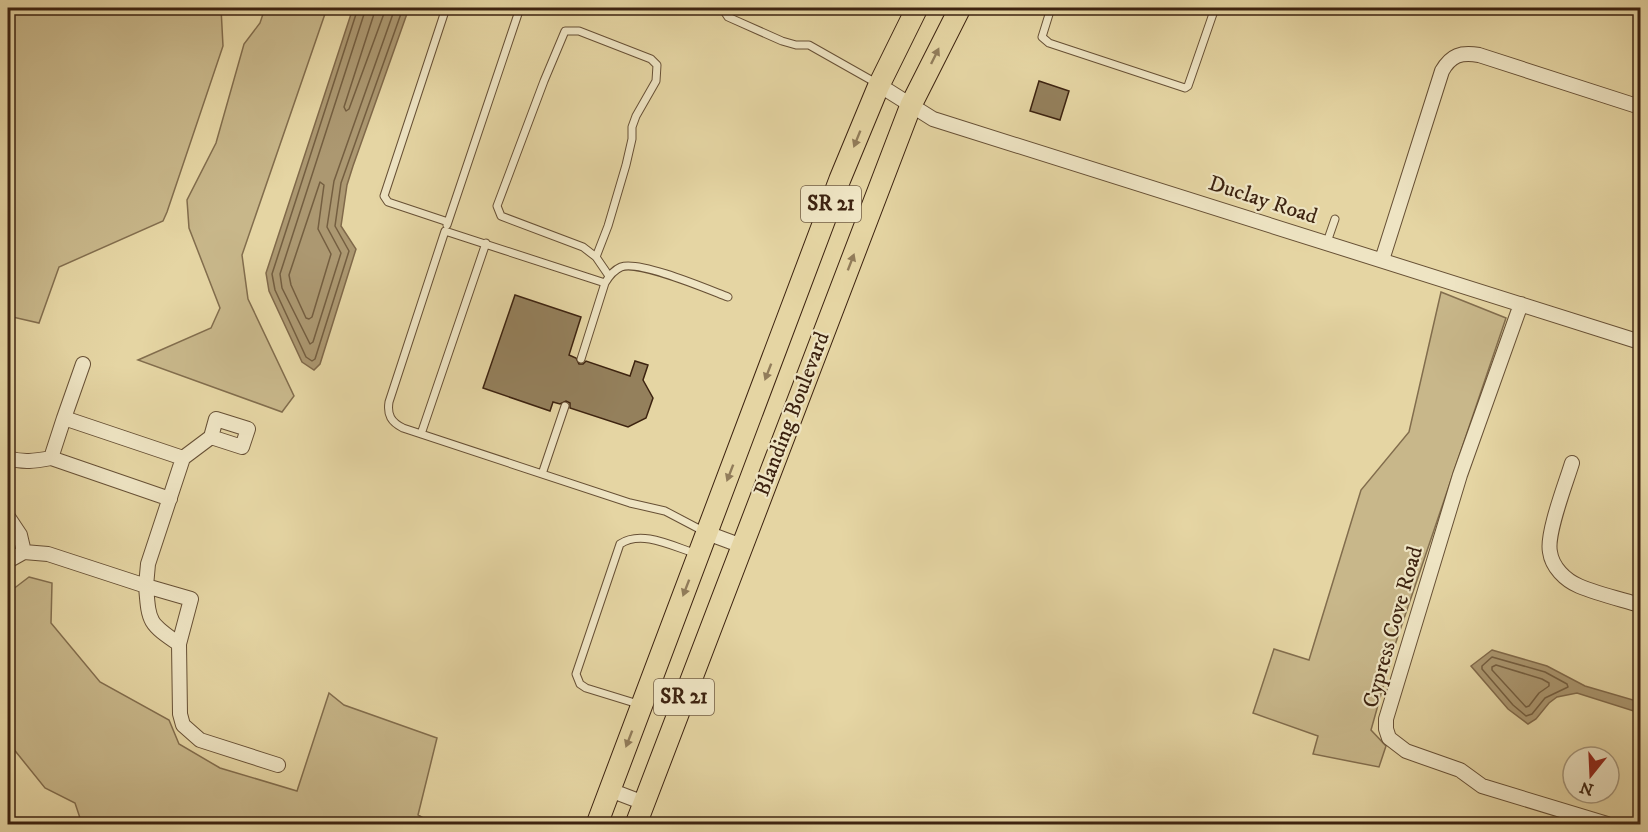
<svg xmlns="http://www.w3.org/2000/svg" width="1648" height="832" font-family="'IM FELL DW Pica',serif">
<rect width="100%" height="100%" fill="#e5d5a3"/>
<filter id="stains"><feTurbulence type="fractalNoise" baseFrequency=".00333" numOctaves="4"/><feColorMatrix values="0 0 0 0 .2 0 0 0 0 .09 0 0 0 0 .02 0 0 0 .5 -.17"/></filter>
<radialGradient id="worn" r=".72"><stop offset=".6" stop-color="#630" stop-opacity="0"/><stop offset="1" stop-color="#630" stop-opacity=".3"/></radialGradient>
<path fill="#c8b78a" stroke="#826d4d" stroke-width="1.5" d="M8,8H221L223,46L167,212L163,221L59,267L39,323L8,316Z
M265,8H327L242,255L248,299L294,396L282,412L138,360L211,328L220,308L189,228L187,200L216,143L244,44L260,23Z
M1441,292L1506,318L1394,648L1371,730L1386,746L1379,767L1313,754L1318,736L1253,713L1274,649L1309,660L1361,490L1409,432Z
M29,577L52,583L51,623L100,682L169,720L179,744L220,768L297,791L329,693L344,705L437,738L418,815L434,824H82L75,803L45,788L8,742V593Z"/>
<path fill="#ac9871" stroke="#80694a" stroke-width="1.5" d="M353,8H409L353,166L347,185L341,226L356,249L320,364L314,370L302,362L269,291L266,273Z
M1492,650L1547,666L1585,686L1640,702V713L1577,693L1557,697L1549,703L1536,719L1528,724L1508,709L1471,666Z"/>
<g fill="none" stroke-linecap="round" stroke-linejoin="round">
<path stroke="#745e40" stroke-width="1.5" d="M358,8L272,274L275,290L306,357L312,361L315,359L349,251L335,226L341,183L403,8
M366,8L280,274L282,288L310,344L313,342L341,253L327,227L334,181L395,8
M375,8L373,17L344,107L346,111L349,109L386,8
M320,182L324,185L318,229L331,254L312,317L309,319L306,318L291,285L289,275Z
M1492,657L1545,672L1567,684L1568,687L1545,698L1532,714L1526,716L1513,705L1482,669V666Z
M1496,665L1542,679L1549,683V686L1539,693L1529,706L1526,707L1492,670V667Z"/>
</g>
<path fill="#94805c" stroke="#3d2310" stroke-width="1.5" d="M1039,81L1069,91L1060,120L1030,111Z
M515,295L581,317L569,355L576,358L579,364H583L586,361L630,376L635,361L648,365L643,380L653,398L646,418L628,427L570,408V403L566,401L560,404L553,402L550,411L483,388Z"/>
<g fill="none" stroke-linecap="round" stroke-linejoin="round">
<defs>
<path id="lane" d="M446,8L384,196L388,202L448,222
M722,8L728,17L782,41L796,45H809L878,84
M1051,8L1042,37L1049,43L1185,88L1188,86L1215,8
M447,225L520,8
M1327,242L1335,219
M596,257L608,226L626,165L632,139V127L636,116L656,81L657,65L651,59L579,31H565L544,81L497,206L501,216L583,247L596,257L609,276
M605,283L445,231L389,402C387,415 391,422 403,428L630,503L665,511L705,532
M581,359L605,283C609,276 614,270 621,267C639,260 707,289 728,297
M421,434L486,243
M542,474L565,406
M638,704L586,688L580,684L576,674L620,544C642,529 674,547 697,554"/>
<path id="street" d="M879,85L933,119L1640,342
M1382,260L1442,71C1451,55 1461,52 1479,55L1640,107
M1521,304L1460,475L1386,719V729L1389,738L1406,751L1460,770L1482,786L1607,824
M64,418L83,364
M8,458C23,463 35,461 51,458L170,499
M183,458L211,437L242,447L248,429L216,419L211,437
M1572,463C1566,483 1546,534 1550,552C1552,567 1565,580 1579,586C1598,594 1620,599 1640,605
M8,517L20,535L24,552
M707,533L742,546
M8,561L24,552L48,554L146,586L148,564L183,458L64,418L51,458
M179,644L191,599L146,586C149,622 148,623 179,644L180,714L183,725L200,740L278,765
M610,790L644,803"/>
<path id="primary" d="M597,824L840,179L879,85L917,8
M636,824L911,105L960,8"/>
</defs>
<use href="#lane" stroke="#675035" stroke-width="9"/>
<use href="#street" stroke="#675035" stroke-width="16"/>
<use href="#primary" stroke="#3d2310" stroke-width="23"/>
<use href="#lane" stroke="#eee4c3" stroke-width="7"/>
<use href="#street" stroke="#eee4c3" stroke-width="14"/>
<use href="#primary" stroke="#e5d5a3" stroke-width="21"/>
</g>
<defs><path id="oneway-solid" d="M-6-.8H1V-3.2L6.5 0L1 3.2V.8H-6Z" transform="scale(1.5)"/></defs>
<g fill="#917c5a">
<use href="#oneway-solid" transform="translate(935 56) rotate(-64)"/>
<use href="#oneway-solid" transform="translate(857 139) rotate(112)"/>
<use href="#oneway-solid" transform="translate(851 262) rotate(-69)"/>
<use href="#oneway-solid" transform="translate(768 372) rotate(111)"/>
<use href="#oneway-solid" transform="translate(730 473) rotate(111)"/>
<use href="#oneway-solid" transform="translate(686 588) rotate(111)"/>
<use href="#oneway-solid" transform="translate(629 739) rotate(111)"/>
</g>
<g text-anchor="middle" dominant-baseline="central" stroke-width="4.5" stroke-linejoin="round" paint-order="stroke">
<g fill="#eee4c3" stroke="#725d46" stroke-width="1.5">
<rect x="801" y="186" width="60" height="36" rx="4.5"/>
<rect x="654" y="679" width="60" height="36" rx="4.5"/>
</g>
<g font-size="21" font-weight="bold" fill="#3d2310">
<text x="831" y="204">SR 21</text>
<text x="684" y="697">SR 21</text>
</g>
<g font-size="22" fill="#3d2310" stroke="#eee4c3">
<text transform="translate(1263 200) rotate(18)">Duclay Road</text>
<text transform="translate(792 414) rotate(-69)">Blanding Boulevard</text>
<text transform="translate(1393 627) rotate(-74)">Cypress Cove Road</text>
</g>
</g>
<rect width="1648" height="832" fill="none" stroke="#e5d5a3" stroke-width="30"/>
<rect x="9" y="9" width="1630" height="814" fill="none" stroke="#3d2310" stroke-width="3"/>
<rect x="15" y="15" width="1618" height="802" fill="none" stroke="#3d2310" stroke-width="1.5"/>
<g transform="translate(1591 775) rotate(198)"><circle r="28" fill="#eee4c3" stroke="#a7977b" stroke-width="1.5"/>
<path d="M0-4.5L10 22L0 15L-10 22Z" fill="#8f2418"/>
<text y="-9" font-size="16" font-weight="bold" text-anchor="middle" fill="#3d2310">N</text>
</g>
<rect width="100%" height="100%" filter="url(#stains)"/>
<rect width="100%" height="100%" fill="url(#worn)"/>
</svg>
